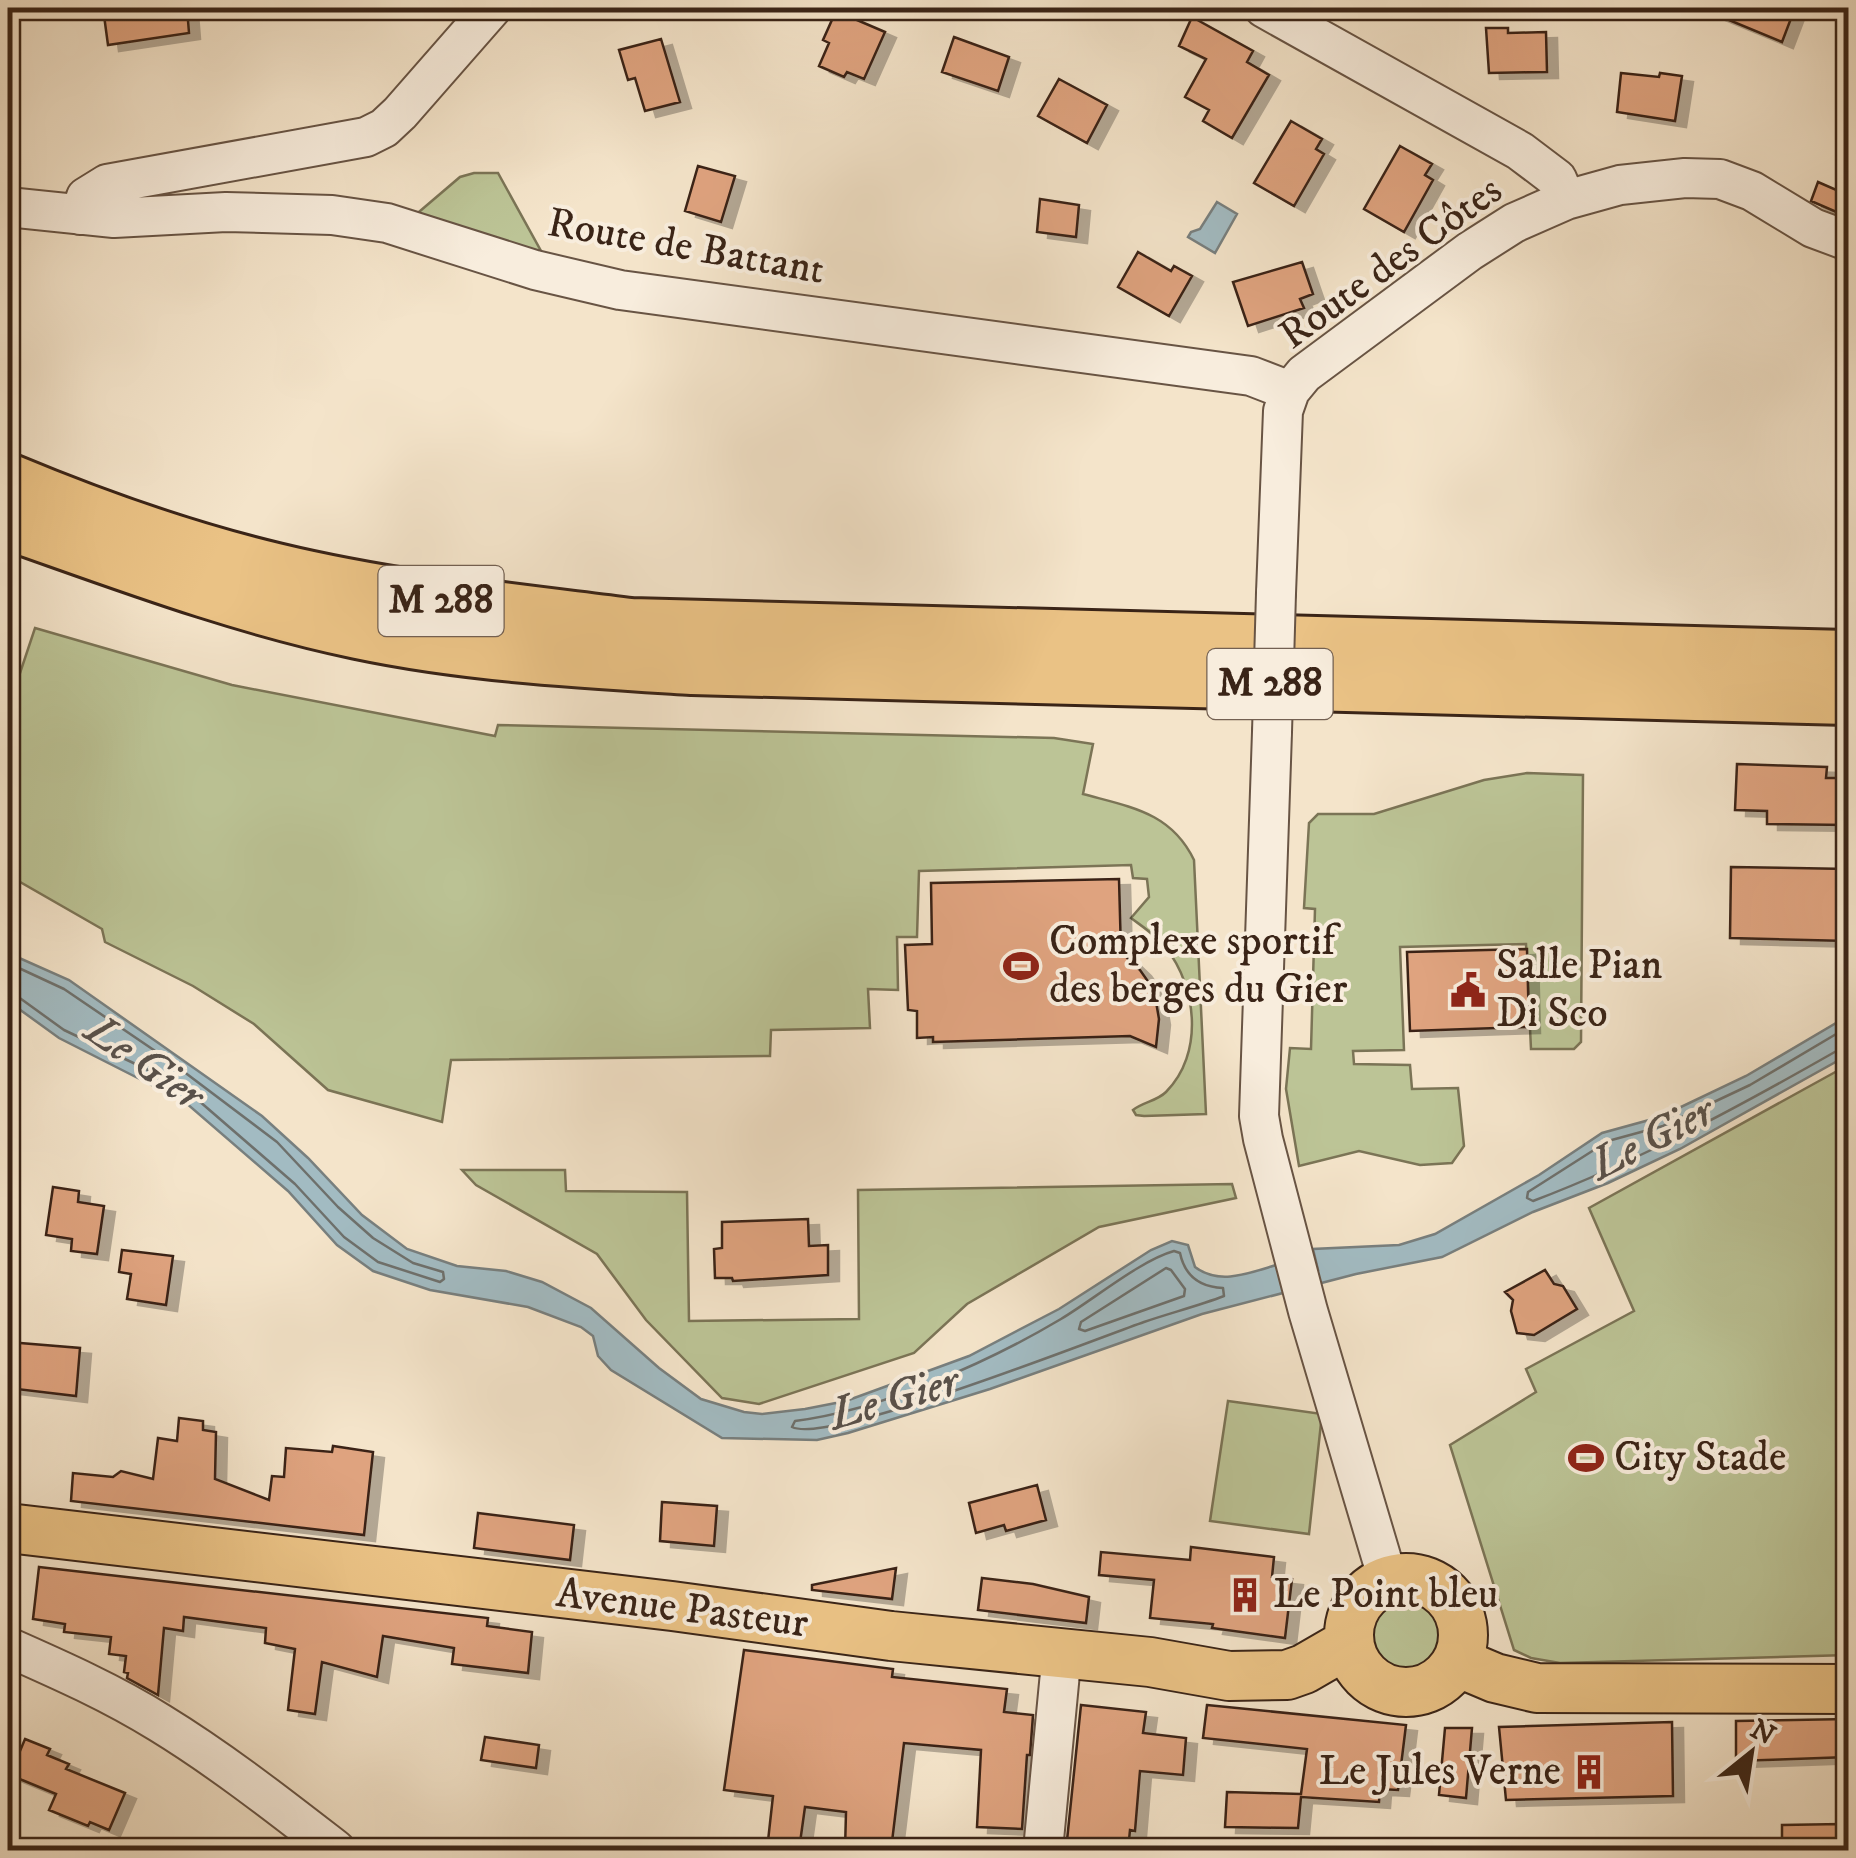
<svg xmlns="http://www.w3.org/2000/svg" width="1856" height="1858" font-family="'IM FELL DW Pica',serif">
<defs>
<filter id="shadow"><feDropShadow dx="11" dy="6" stdDeviation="0" flood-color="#0004"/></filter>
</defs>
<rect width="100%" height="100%" fill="#f4e4ca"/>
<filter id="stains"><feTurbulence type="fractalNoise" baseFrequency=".002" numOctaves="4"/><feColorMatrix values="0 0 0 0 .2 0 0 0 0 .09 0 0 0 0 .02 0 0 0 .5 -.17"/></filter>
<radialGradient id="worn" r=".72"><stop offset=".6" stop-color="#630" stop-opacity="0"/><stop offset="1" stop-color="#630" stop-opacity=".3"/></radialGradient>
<path fill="#bcc496" stroke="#7b7456" stroke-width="2.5" d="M474,173H498L546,260L413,217L460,177Z
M35,628L232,685L495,736L498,725L1054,738L1093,744L1083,794C1130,807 1171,812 1194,860L1206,1114L1144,1116L1136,1115L1133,1110C1143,1102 1157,1101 1166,1092C1204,1054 1197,987 1166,948C1157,936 1143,927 1131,918L1149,897L1147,879L1133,878L1131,865L919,871L917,937H897L898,990L868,989L870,1028L771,1030L770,1056L451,1060L442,1122L328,1090L254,1024L193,986L105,942L102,929L8,875V709Z
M1527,773L1583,775L1581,1042L1574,1049H1531L1526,944L1400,947L1404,1050L1353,1051L1354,1064L1410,1065L1412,1089L1458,1088L1464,1146L1452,1163L1420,1165L1359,1151L1299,1166L1286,1089L1290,1048L1311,1049L1315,909L1304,908L1309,823L1318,814H1374L1484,780Z
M1848,1065V1655L1560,1663L1531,1658L1514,1650L1450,1445L1536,1392L1526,1369L1634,1311L1589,1208Z
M462,1170H565L566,1191L687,1192L689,1321L859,1319L858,1190L1232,1184L1236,1198L1099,1227L967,1304L914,1353L759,1404L722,1398L646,1320L597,1254L476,1185Z
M1228,1401L1322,1414L1309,1534L1210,1521Z
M1370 1632a37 37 0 1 1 74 0a37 37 0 1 1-74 0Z"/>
<path fill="#a2bbc2" stroke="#787f7e" stroke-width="2.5" d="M1217,202L1237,214L1215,253L1188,237L1191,232L1200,229Z
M8,953L69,980L262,1116L308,1158L362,1215L407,1249L457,1266L506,1271L542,1282L591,1308L659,1368L701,1399L744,1412L762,1414L805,1409L846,1401L969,1356L1059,1309L1151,1250L1172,1241L1188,1245L1195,1267C1221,1287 1254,1271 1283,1263L1286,1275L1318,1270L1313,1249L1399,1245L1435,1234L1539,1175L1602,1133L1660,1117L1746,1076L1848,1016V1055L1680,1149L1608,1183L1533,1212L1442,1257L1356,1274L1202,1314L990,1389L848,1433L817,1440L722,1438L611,1370L598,1356L593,1336L581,1327L528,1307L430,1290L373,1271L337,1245L288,1191L185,1102L59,1038L8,1001Z"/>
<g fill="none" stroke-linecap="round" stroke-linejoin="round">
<path stroke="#6e706c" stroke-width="2.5" d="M8,963L64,989L167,1059L277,1142L338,1207L373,1238L413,1263L443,1272L444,1279L440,1282L378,1262L344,1237L295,1184L191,1094L167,1079L64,1030L17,996L8,994
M1848,1027L1750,1085L1663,1126L1608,1141L1528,1192L1527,1198L1533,1201C1641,1160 1740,1106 1840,1049L1848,1047
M1174,1251L1180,1253C1185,1277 1200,1287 1223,1288L1224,1296C1198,1306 1170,1313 1144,1322C1090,1341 829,1445 792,1427L795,1421C881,1410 987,1363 1061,1319C1093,1300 1141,1260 1174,1251Z
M1166,1268L1171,1270L1185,1289L1184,1296L1085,1331L1079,1329L1081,1322Z"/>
</g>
<path fill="#dfa37f" stroke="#3a2417" stroke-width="2.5" filter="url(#shadow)" d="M103,8H187L189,33L108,45Z
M1700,8H1795L1782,42Z
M836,11L885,32L864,79L847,72L844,77L819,66L829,43L823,40Z
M1192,17L1253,51L1247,62L1269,75L1232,138L1203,121L1209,110L1185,97L1206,59L1179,46Z
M1486,28H1508V33L1546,32L1547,72L1489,73Z
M954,37L1009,57L998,91L942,72Z
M661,39L680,102L645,111L635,78L628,80L619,50Z
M1621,73L1659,77L1660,73L1682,76L1675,121L1617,112Z
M1059,79L1107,105L1087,143L1038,116Z
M1291,121L1322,139L1316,149L1324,154L1294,206L1254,183Z
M1400,146L1432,164L1425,175L1433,180L1404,232L1364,209Z
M698,166L735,176L721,222L685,211Z
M1818,182L1848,195V217L1811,201Z
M1040,199L1079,205L1076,237L1037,232Z
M1138,252L1171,271L1174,266L1192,276L1169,316L1118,287Z
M1302,262L1313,294L1300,299L1304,308L1248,326L1233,282Z
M1737,764L1827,767L1826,778H1848V825L1767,824V811L1735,810Z
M1731,867L1848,869V941L1730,938Z
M1119,879L1121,952L1140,970L1154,990L1159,1019L1156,1047L1130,1036L933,1042V1037L917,1038V1011L908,1010L905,945L932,944L931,883Z
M1527,949L1529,1027L1410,1031L1407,952Z
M53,1187L79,1191L78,1202L104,1206L97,1254L71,1251L72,1239L46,1235Z
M808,1219L809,1246L828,1245V1275L733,1281L732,1278H715L714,1249L722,1248V1222Z
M122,1250L173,1256L166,1305L127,1299L131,1274L119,1272Z
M1545,1270L1554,1284L1563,1286L1577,1309L1534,1335L1517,1333L1511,1311L1513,1300L1505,1292Z
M8,1342L80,1348L76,1396L8,1388Z
M179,1418L203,1421V1430L216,1432L215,1479L269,1500L272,1476L284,1477L286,1448L332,1452L333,1446L373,1452L364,1535L71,1501L73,1473L113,1477L121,1471L153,1479L158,1438L177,1441Z
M1037,1485L1046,1520L1006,1531L1004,1525L976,1533L969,1503Z
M662,1502L717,1506L714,1546L660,1541Z
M478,1513L574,1525L570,1560L474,1548Z
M1191,1547L1274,1557L1272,1577L1292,1579L1285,1638L1212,1628L1213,1624L1150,1618L1154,1580L1099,1575L1101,1552L1190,1560Z
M39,1567L488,1618L487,1626L532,1632L528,1673L452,1664L454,1648L383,1636L377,1677L322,1662L315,1714L288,1710L295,1649L265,1643L266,1628L184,1617L183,1631L164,1628L158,1695L127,1678L128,1673L124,1672L126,1656L109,1654L111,1637L64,1632L65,1624L33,1619Z
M896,1568L892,1599L812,1590V1585Z
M982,1578L1033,1584L1089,1597L1086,1623L978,1610Z
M744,1650L893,1669L892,1677L1007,1689L1004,1712L1033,1715L1030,1755H1027L1022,1829L977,1827L981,1750L904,1743L891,1850H845L846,1812L805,1807L799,1850H767L773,1796L724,1790Z
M1081,1705L1146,1712L1143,1733L1186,1738L1183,1775L1140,1771L1135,1831L1130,1830L1128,1850H1066Z
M1207,1705L1406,1725L1398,1790L1380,1789L1379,1802L1301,1797L1298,1828L1225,1827L1227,1792L1301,1794L1307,1749L1203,1738Z
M1848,1719V1757L1736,1761V1721Z
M1672,1722L1673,1796L1506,1800L1499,1727Z
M1445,1728H1472L1466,1798L1439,1795Z
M485,1737L539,1745L536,1768L481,1760Z
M25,1739L50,1749L47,1755L69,1764L66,1769L125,1793L109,1830L90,1822L88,1826L49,1810L56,1794L10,1775Z
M1841,1824V1850H1782V1825Z"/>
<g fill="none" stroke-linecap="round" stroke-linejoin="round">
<defs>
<path id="minor" d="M1264,8L1520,151L1557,179L1566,200
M8,207L114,218L226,212L332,215L387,223L535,270L620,290L1251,376L1290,391
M80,215L86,197L107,184L366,137L384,128L400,113L492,8
M1276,593L1283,411L1290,391L1304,374L1470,251L1514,223L1566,200L1620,185L1685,178L1720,179L1752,191L1813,228L1848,241
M1272,732L1259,1116L1263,1139L1308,1311L1388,1580
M8,1647C60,1670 112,1693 160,1723C222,1761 279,1806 336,1850
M1043,1850L1062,1652"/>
<path id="major" d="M8,1528L672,1606L891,1636L1150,1662L1229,1676L1287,1675L1304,1669L1349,1643
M1349 1635a57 57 0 1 1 114 0a57 57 0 1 1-114 0Z
M1457,1662L1495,1678L1537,1688L1848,1689"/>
<path id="highway" d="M8,480C94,516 184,548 276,570C392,598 512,610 631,625L1848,657
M8,523C122,563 238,607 358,632C467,655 580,661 692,668L1848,698"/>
</defs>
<use href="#minor" stroke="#685444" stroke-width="42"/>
<use href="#major" stroke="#3a2417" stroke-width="52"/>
<use href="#highway" stroke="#3a2417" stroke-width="58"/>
<use href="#minor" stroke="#f8eddd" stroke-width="38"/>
<use href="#major" stroke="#eac285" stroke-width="48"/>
<use href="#highway" stroke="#eac285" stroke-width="52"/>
<defs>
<path id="minor-bridge" d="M1272,732L1276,593"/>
</defs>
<use href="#minor-bridge" stroke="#685444" stroke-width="42" stroke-linecap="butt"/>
<use href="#minor-bridge" stroke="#f8eddd" stroke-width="38"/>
</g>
<defs>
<symbol id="stadium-bare" viewBox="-9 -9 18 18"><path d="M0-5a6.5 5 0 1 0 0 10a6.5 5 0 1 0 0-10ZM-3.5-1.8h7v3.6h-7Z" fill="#8f2418" stroke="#f8eddd" stroke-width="2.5" paint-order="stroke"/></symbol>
<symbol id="civic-bare" viewBox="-9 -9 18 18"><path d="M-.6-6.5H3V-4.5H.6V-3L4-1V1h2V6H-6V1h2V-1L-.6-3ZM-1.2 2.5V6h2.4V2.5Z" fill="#8f2418" stroke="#f8eddd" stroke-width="2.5" paint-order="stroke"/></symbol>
<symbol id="building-bare" viewBox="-9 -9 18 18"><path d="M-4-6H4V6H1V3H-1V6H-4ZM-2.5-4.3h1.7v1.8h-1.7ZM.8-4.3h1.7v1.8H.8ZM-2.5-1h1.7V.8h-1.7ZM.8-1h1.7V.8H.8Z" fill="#8f2418" stroke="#f8eddd" stroke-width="2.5" paint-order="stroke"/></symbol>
</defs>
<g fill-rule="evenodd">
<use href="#stadium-bare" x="996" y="941" width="50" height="50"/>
<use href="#civic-bare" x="1443" y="965" width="50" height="50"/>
<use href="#stadium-bare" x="1561" y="1433" width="50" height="50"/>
<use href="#building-bare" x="1220" y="1570" width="50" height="50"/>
<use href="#building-bare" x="1564" y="1747" width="50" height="50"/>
</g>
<g text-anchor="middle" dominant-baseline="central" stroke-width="8" stroke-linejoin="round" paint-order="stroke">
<g fill="#f8eddd" stroke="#736052" stroke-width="2.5">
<rect x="378.5" y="566" width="125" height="70" rx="8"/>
<rect x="1207.5" y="649" width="125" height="70" rx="8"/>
</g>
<g font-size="40" font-weight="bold" fill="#3a2417">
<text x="441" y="601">M 288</text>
<text x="1270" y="684">M 288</text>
</g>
<g font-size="42" fill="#3a2417" stroke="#f8eddd">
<text transform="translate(686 247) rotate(10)">Route de Battant</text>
<text transform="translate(1391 263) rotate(-36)">Route des Côtes</text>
<text transform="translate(682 1609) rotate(7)">Avenue Pasteur</text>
</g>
<g font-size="42" fill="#3a2417" stroke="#f8eddd" text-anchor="start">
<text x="1049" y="942">Complexe sportif<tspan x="1049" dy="48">des berges du Gier</tspan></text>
<text x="1496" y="966">Salle Pian<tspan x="1496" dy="48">Di Sco</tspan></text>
<text x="1614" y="1458">City Stade</text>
<text x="1273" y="1595">Le Point bleu</text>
<text x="1561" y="1772" text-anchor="end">Le Jules Verne</text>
</g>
<g font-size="45" font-style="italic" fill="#59514a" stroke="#f8eddd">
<text transform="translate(144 1063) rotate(35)">Le Gier</text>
<text transform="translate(1652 1139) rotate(-27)">Le Gier</text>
<text transform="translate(894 1399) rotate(-16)">Le Gier</text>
</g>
</g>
<rect width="1856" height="1858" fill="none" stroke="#f4e4ca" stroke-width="40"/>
<rect x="10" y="10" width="1836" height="1838" fill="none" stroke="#3a2417" stroke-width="5"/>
<rect x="20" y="20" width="1816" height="1818" fill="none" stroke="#3a2417" stroke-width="2.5"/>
<g transform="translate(1751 1753) rotate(30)" stroke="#f8eddd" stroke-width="8" paint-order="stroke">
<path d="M0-8L18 38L0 25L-18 38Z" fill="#3a2417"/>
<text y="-15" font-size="28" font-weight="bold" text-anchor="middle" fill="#3a2417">N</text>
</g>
<rect width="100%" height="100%" filter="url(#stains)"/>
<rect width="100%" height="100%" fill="url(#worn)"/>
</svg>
